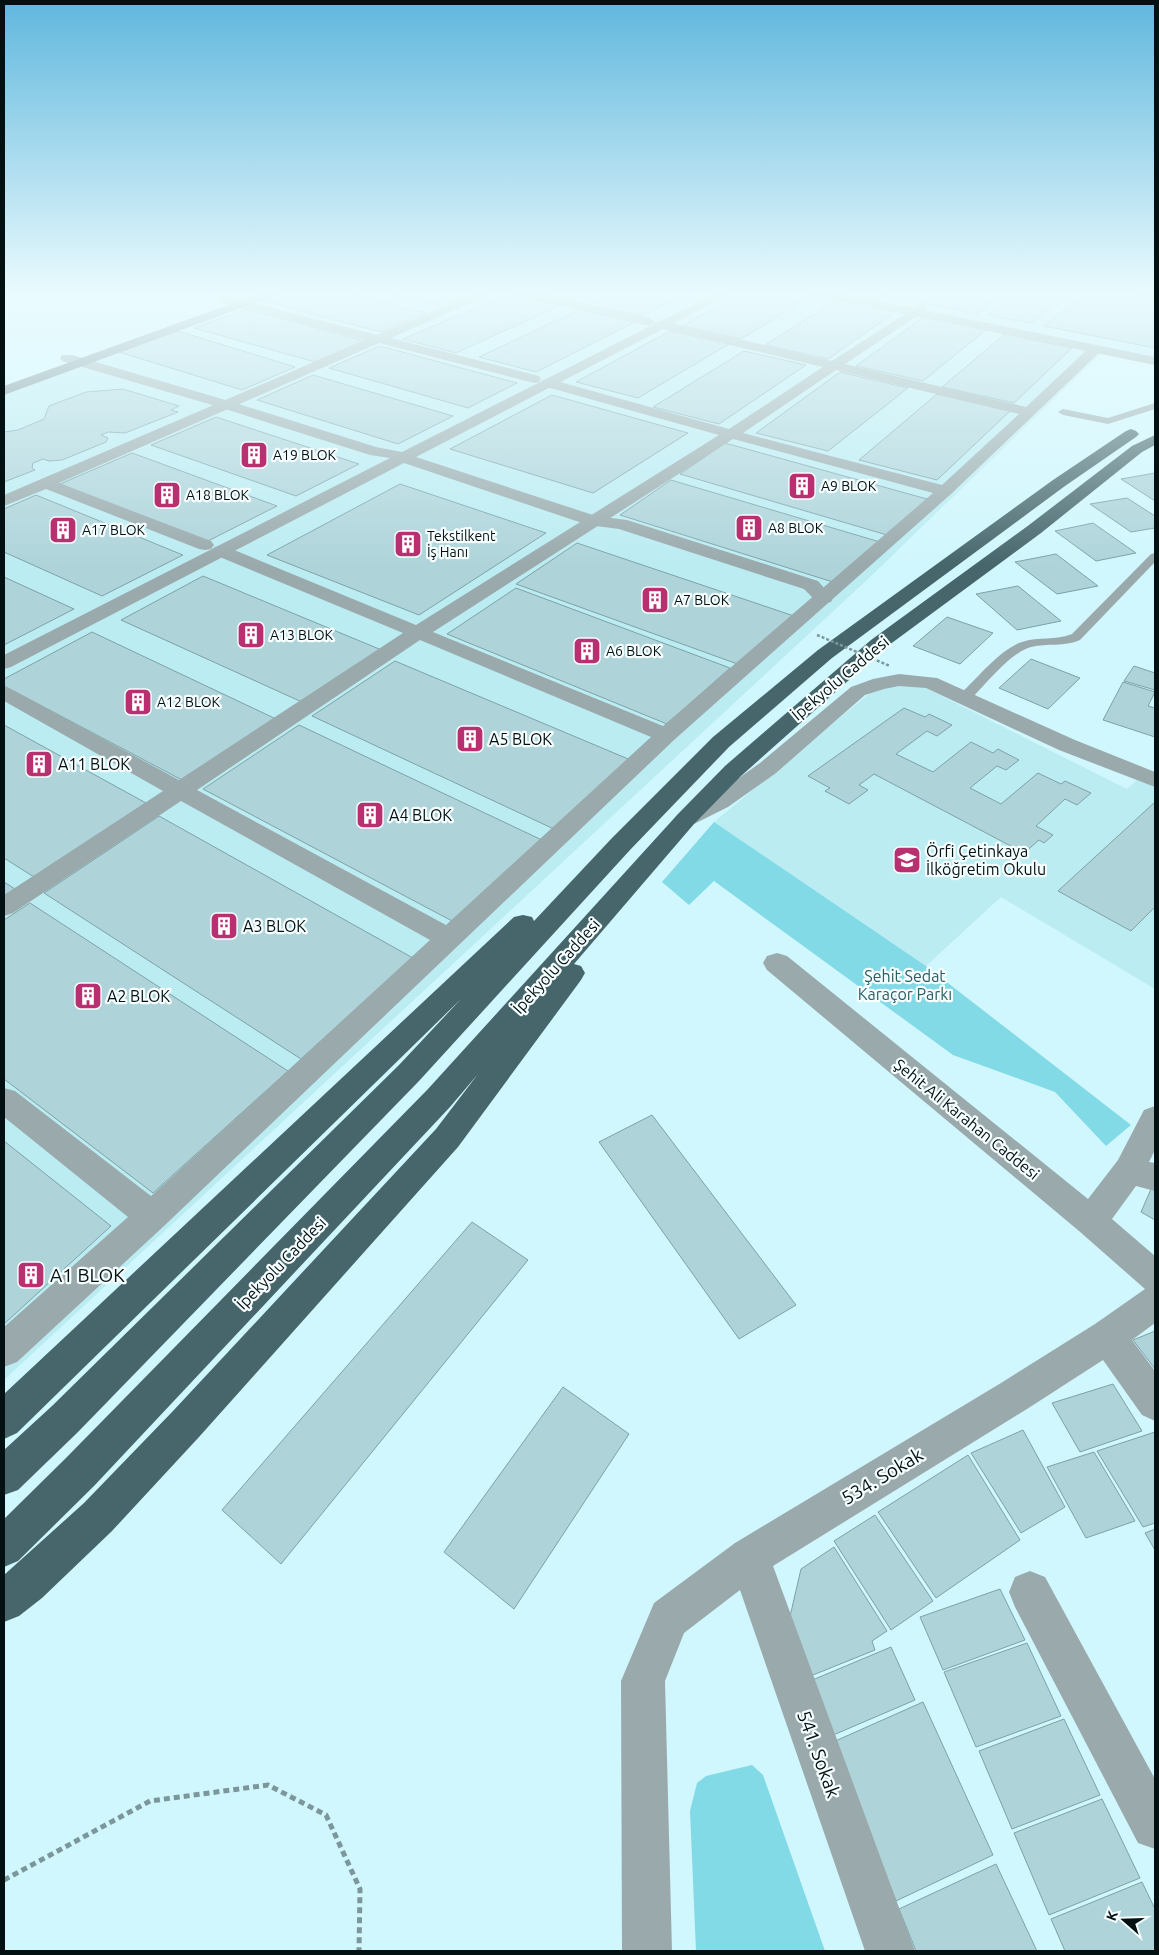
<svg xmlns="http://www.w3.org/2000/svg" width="1159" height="1955" font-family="Ubuntu,sans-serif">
<rect width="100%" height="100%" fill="#d0f7fd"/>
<path fill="#bbecf2" d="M285,291H1155V363L1102,353L868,579L4,1380V395Z
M916,683L1127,789L1137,780L1155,786V989L1001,897L926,966L714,822L877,687Z"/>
<path fill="#81dae6" d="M714,822L926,966L1131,1125L1106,1146L1055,1092L953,1055L714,881L689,905L662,882Z
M752,1765L763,1775L825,1951H696L690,1811L697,1783L706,1776Z"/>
<path fill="#aed4da" stroke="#7ca2a7" d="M290,291H341L426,313L381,332L263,301Z
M380,291H480L444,307Z
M532,291H589L571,300Z
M616,291H690L642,316L588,305Z
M745,291H803L815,294L741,339L682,326Z
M862,291H1008L977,314Z
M1023,291H1076L1031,323L989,315Z
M1087,291H1121L1155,298V348L1044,326Z
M508,294L561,305L456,353L403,339Z
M839,299L897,311L828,359L765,345Z
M247,309L364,341L315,362L194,328Z
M581,309L637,321L536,372L479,357Z
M924,317L987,329L923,381L856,366Z
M178,331L295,367L242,390L119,352Z
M670,331L729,344L638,398L576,382Z
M1005,334L1072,348L1014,403L942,387Z
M380,346L517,383L468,408L329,368Z
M744,351L806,365L719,424L653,407Z
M840,372L908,388L828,451L756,433Z
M313,375L453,416L398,444L257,400Z
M123,389L179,406L171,410L178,412L125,433L108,432L101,435L108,438L106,442L62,460L49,461L43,459L33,463L32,468L35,470L4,482V432L18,430L44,419L49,406L86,392Z
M937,394L1010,411L937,480L859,460Z
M552,395L688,433L593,493L450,449Z
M216,417L359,464L296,496L151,445Z
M725,443L927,499L887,535L680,474Z
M132,453L277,506L206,542L60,484Z
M1155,473V501L1121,479Z
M671,480L880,542L836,583L620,515Z
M400,484L546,533L419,615L267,555Z
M36,495L183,555L102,596L4,552V509Z
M1127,498L1155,516V528L1131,532L1090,504Z
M1093,523L1136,553L1096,561L1055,531Z
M577,543L797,617L743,666L516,584Z
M1056,554L1098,586L1057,594L1015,562Z
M203,576L384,651L304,703L121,620Z
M4,577L74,609L4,645Z
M1018,586L1061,621L1017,630L976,594Z
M516,588L730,668L667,724L447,634Z
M947,617L993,633L960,664L913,646Z
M92,632L276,719L182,780L4,686V679Z
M1031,659L1080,678L1048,709L999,688Z
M395,661L633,761L556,830L312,716Z
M1134,666L1155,673V690L1124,681Z
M1123,682L1155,692L1148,706L1155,708V737L1103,720Z
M904,708L925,717L929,714L952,725L937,736L927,731L896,754L933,772L971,742L993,753L998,749L1019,760L1006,770L997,766L970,788L1001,804L1038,773L1061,784L1065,781L1091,793L1077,805L1065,799L1036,826L1053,835L1044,843L1039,840L1024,853L874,774L859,785L868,790L849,804L825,791L830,788L808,776Z
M4,725L146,803L34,877L4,858Z
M299,725L544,841L454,922L203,789Z
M1155,802V907L1131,931L1058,891Z
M159,816L413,958L301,1059L44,893Z
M4,882L15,889L4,896Z
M30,903L288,1071L153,1193L4,1079V920Z
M652,1115L796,1305L739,1339L599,1142Z
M4,1141L111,1226L4,1324Z
M1155,1180V1220L1141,1212Z
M472,1222L528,1260L281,1564L222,1510Z
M1155,1331V1369L1133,1340Z
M1113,1384L1142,1431L1080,1452L1052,1403Z
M563,1387L629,1434L514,1609L444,1552Z
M1023,1430L1065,1507L1021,1533L971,1453Z
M1155,1432V1523L1143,1527L1097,1451Z
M1094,1452L1135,1521L1086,1538L1047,1467Z
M968,1455L1020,1540L936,1598L878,1512Z
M875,1515L933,1601L891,1630L834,1541Z
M1155,1529V1550L1145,1533Z
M834,1547L887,1631L872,1641L875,1650L808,1677L788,1625L801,1569Z
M1000,1589L1025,1640L943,1670L920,1617Z
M1027,1643L1061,1716L976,1747L944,1672Z
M891,1647L915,1700L831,1736L810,1681Z
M923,1702L993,1855L896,1901L833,1742Z
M1064,1719L1100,1795L1012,1829L979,1751Z
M1102,1799L1140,1878L1049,1915L1014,1833Z
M996,1864L1037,1951H916L899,1909Z
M1142,1882L1155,1909V1951H1065L1051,1919Z"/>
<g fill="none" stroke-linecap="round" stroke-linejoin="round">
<path stroke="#7b979c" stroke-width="5" stroke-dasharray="6 4" stroke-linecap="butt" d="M4,1880L150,1801L268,1785L326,1815L360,1889L359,1951"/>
<path fill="#9aaaac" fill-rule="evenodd" d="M1155,403V409L1108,424L1063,415L1058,412L1063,409L1108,418Z
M1155,553V562L1080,640C1064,647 1048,643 1031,647C1011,652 985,685 970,700H960L958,697L960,694C978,678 1000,649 1022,642C1038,636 1056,641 1072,634L1151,554Z"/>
<path fill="#9aaaac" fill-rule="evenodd" d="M481,291H498L391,338L539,376L541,379L539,382L534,383L379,343L59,483L211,541L214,545L211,549L205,550L199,549L46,489L4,506V495L365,340L222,303L220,300L222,297L226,296L377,335Z
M506,291H529L649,318L655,322L649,326L512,295Z
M1134,291H1155V297L1136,293Z
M922,303L928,307L926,310L845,364L1026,407L1091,346L1096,345L1103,349L951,494L674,740L164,1226L17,1362L4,1367V1327L128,1217L4,1117V1088L15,1091L151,1196L430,940L181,801L13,913L4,916V895L163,791L4,701V687L11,689L179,780L403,633L215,555L212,551L215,547L221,546L227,547L416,625L719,435L543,386L541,383L543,380H553L729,429L823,367L659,328L657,325L659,322L663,321L832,361ZM836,370L1019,414L942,485L743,433ZM733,439L933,493L663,726L433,632ZM420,640L651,737L446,925L197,790Z
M899,674L937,678L1075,740L1155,772V787L1059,750L926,688L899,686L884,689L865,695L776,773L728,807L694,824L686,827L678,824L674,819L678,814L712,797L760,763L851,687L873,679Z
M777,953L787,956L1088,1199L1118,1160L1144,1110L1155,1106V1150L1149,1162L1155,1163V1191L1136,1186L1112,1219L1155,1256V1323L1132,1340L1155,1371V1421L1142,1415L1103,1360L1027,1409L773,1566L915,1951H865L740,1590L684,1633L665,1681L672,1951H622L621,1681L654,1603L735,1543L1001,1383L1095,1324L1145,1289L1079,1231L767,970L763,963L767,956Z
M1030,1571L1045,1577L1155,1779V1849L1138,1843L1015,1607L1009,1592L1015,1577Z"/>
<path fill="#9aaaac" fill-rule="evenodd" d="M720,291H736L416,457L596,516L627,520L818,581L833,598L831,602C818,605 813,598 804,589L619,529L588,525L404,463L11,667L4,669V655L390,458L370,455L219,407L62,361L60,358L62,355H72L229,401L376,447L402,452Z
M805,291H830L1155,357V365L811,295Z"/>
<path fill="#70898c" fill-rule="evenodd" d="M266,291H284L282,293L4,395V386Z"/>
<path fill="#46666b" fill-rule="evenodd" d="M1131,429L1136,431L1139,434L1136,437L1065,486L832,658L729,747L630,850L419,1081L78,1432L18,1490L4,1495V1450L52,1406L399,1065L461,999L17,1433L4,1439V1394L514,917L523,915L532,917L534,921L612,838L713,737L818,650L1053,480L1126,431Z
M1155,435V445L1142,452L1041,533L885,648L741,776L694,824L574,964L581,966L585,973L581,980L458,1147L199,1437L112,1531L42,1598L19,1616L4,1622V1575L84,1503L173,1411L436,1129L478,1074L450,1107L94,1486L18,1561L4,1567V1519L66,1458L428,1089L678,814L725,766L871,640L1029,525L1132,446Z"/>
<path stroke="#7b979c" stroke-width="2.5" stroke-dasharray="3 2" stroke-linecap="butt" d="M817,635L890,666"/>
</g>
<linearGradient id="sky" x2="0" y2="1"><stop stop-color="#60b7dd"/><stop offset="0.52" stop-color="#eafbfe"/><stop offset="1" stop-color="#eafbfe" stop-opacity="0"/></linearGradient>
<rect width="1159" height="565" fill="url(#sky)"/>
<defs>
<symbol id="building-square" viewBox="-11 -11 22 22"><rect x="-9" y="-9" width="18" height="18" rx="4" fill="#b8306f" stroke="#f6feff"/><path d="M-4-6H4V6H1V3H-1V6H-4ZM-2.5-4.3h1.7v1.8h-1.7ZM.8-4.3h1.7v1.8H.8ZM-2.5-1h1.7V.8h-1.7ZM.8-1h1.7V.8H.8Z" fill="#fff"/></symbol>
<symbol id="school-square" viewBox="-11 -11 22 22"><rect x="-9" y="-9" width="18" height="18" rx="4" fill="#b8306f" stroke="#f6feff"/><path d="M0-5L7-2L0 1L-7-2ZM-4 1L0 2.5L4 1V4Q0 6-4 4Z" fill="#fff"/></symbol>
</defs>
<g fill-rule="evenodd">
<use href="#building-square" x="238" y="439" width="32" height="32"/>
<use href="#building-square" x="786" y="470" width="32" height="32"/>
<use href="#building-square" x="151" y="479" width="32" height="32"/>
<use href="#building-square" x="733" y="512" width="32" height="32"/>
<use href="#building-square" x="47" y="514" width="32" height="32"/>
<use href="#building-square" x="392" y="528" width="32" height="32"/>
<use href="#building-square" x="639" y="584" width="32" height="32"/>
<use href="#building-square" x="235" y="619" width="32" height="32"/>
<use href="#building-square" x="571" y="635" width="32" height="32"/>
<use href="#building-square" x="122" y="686" width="32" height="32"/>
<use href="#building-square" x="454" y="723" width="32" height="32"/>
<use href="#building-square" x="23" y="748" width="32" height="32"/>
<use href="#building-square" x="354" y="799" width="32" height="32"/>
<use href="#school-square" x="891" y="844" width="32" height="32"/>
<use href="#building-square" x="208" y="910" width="32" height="32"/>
<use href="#building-square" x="72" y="980" width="32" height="32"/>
<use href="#building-square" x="15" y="1259" width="32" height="32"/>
</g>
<g text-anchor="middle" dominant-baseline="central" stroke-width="4.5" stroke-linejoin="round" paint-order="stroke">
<g font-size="14" fill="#031012" stroke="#f6feff" text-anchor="start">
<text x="273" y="455">A19 BLOK</text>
<text x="821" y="486">A9 BLOK</text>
<text x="186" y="495">A18 BLOK</text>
<text x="768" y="528">A8 BLOK</text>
<text x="82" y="530">A17 BLOK</text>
<text x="427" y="536">Tekstilkent<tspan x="427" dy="16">İş Hanı</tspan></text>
<text x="674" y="600">A7 BLOK</text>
<text x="270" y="635">A13 BLOK</text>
<text x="606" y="651">A6 BLOK</text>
<text x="157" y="702">A12 BLOK</text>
</g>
<g font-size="16" fill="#031012" stroke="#f6feff">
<text transform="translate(840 678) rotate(-40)">İpekyolu Caddesi</text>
<text transform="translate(556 966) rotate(-48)">İpekyolu Caddesi</text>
<text transform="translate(967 1119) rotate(39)">Şehit Ali Karahan Caddesi</text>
<text transform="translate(281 1263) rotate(-46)">İpekyolu Caddesi</text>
</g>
<g font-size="16" fill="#031012" stroke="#f6feff" text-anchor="start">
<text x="489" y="739">A5 BLOK</text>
<text x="58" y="764">A11 BLOK</text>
<text x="389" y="815">A4 BLOK</text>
<text x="926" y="851">Örfi Çetinkaya<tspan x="926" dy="18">İlköğretim Okulu</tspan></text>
<text x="243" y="926">A3 BLOK</text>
<text x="107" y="996">A2 BLOK</text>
</g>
<g font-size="16" fill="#295e65" stroke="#f6feff">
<text x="905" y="976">Şehit Sedat<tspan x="905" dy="18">Karaçor Parkı</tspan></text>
</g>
<g font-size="19" fill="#031012" stroke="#f6feff" text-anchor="start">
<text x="50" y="1275">A1 BLOK</text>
</g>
<g font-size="19" fill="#031012" stroke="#f6feff">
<text transform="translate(882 1476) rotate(-31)">534. Sokak</text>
<text transform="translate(819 1754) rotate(70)">541. Sokak</text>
</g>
</g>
<rect width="1159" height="1955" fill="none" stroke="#031012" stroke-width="10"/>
<g transform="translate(1124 1920) rotate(290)" stroke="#f6feff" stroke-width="4" paint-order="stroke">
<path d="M0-4L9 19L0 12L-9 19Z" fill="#031012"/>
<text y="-8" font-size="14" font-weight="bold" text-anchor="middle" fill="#031012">K</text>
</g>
</svg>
